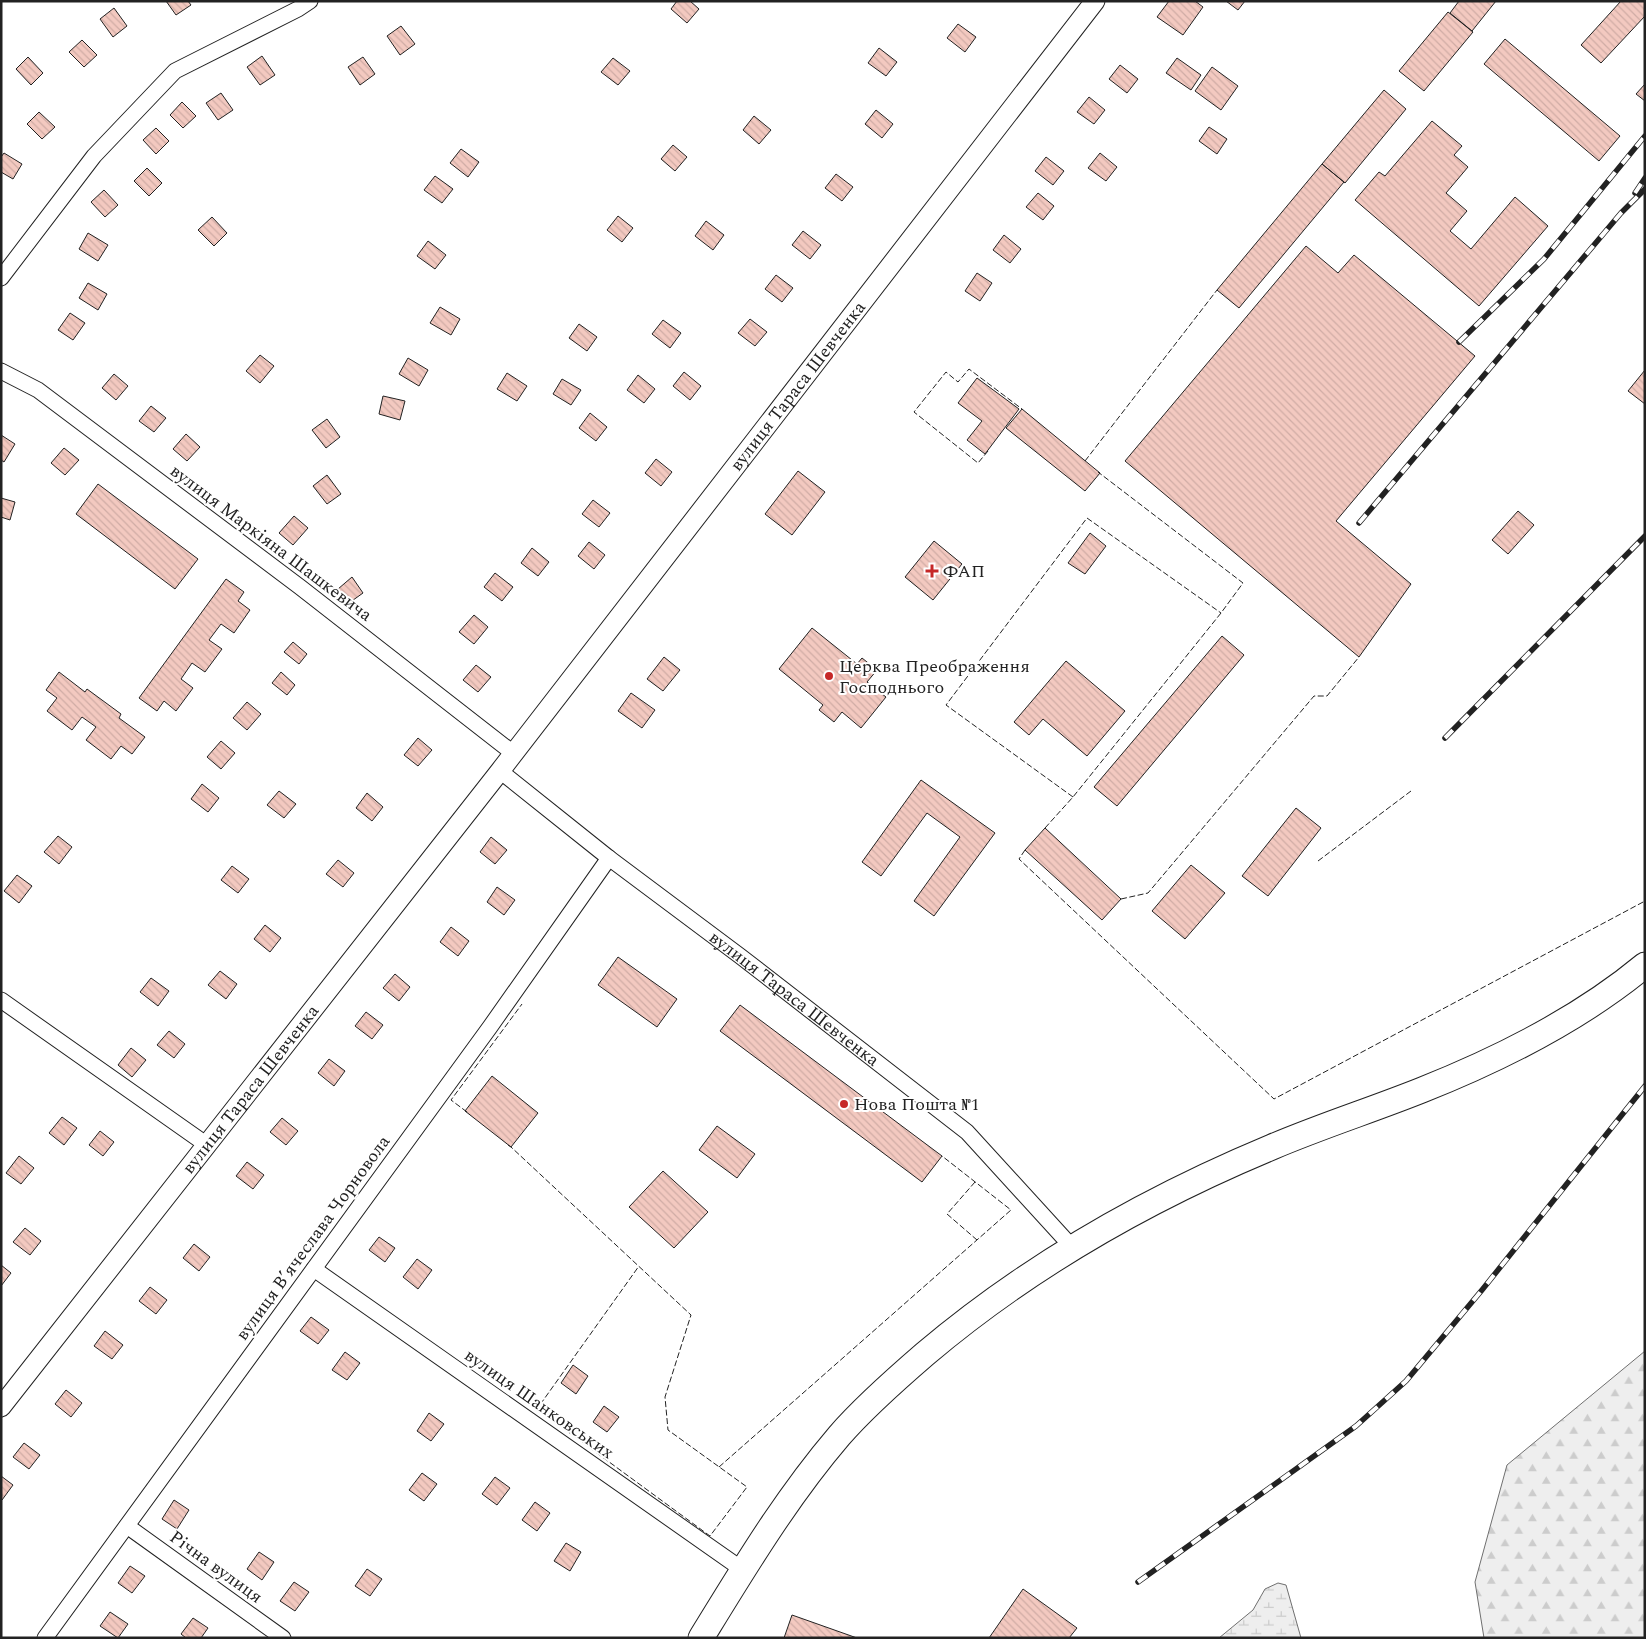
<svg xmlns="http://www.w3.org/2000/svg" width="1646" height="1639" font-family="Spectral,serif">
<defs>
<pattern id="forest-firs" width="22" height="20" patternUnits="userSpaceOnUse" patternTransform="scale(1.25)"><rect width="22" height="20" fill="#eee"/><path d="M5 1l3.5 6h-7zM16 11l3.5 6h-7z" fill="#ccc"/></pattern>
<pattern id="wetland-marsh" width="20" height="14" patternUnits="userSpaceOnUse" patternTransform="scale(1.25)"><rect width="20" height="14" fill="#eee"/><path d="M1 5h8M5 5V1M11 12h8M15 12V8" fill="none" stroke="#ccc"/></pattern>
<pattern id="building-back-hatch" width="6" height="6" patternUnits="userSpaceOnUse" patternTransform="scale(1.25)"><rect width="6" height="6" fill="#f3c9c0"/><path d="M-1 5l2 2M0 0l6 6M5-1l2 2" fill="none" stroke="#d0aca5"/></pattern>
</defs>
<rect width="100%" height="100%" fill="#fff"/>
<path fill="url(#forest-firs)" stroke="#6f6f6f" d="M1645,1351V1638H1484L1475,1582L1507,1465Z"/>
<path fill="url(#wetland-marsh)" stroke="#6f6f6f" d="M1278,1583L1286,1585L1301,1638H1219L1253,1610L1265,1589Z"/>
<path fill="url(#building-back-hatch)" stroke="#222" d="M166,1H188L191,5L176,15Z
M677,1H690L699,9L687,23L671,9Z
M1169,1H1195L1203,7L1183,35L1157,17Z
M1226,1H1245L1238,10Z
M1459,1H1496L1472,31L1450,13Z
M1621,1H1645V16L1601,63L1581,45Z
M114,8L127,26L113,37L100,19Z
M1448,12L1473,32L1424,91L1399,71Z
M958,24L976,37L965,52L947,38Z
M401,26L415,44L400,55L387,36Z
M1505,39L1620,136L1599,161L1484,64Z
M82,40L97,55L84,67L69,52Z
M879,48L897,62L886,76L868,63Z
M262,56L275,75L260,85L247,67Z
M28,57L43,73L31,85L16,69Z
M363,57L375,74L360,85L348,67Z
M613,58L630,71L618,85L601,72Z
M1177,58L1201,75L1191,90L1166,73Z
M1120,65L1138,79L1127,93L1109,79Z
M1212,67L1238,86L1221,110L1195,91Z
M1645,84V101L1636,94Z
M1384,90L1406,109L1345,183L1322,164Z
M221,93L233,110L218,120L206,103Z
M1089,97L1105,110L1094,124L1077,112Z
M182,102L196,116L183,128L170,115Z
M876,110L893,124L882,138L865,124Z
M39,112L55,127L42,139L27,124Z
M754,116L771,130L759,144L743,130Z
M1432,121L1462,146L1454,155L1468,167L1446,193L1467,211L1450,231L1471,249L1515,197L1548,226L1479,306L1355,200L1379,172L1385,176Z
M1209,127L1227,139L1217,154L1199,141Z
M156,128L169,141L156,154L143,140Z
M673,145L687,157L675,171L661,159Z
M461,149L479,162L468,177L450,163Z
M4,153L22,164L13,179L1,172V157Z
M1100,153L1117,167L1106,181L1088,168Z
M1046,157L1064,171L1053,185L1035,171Z
M1322,164L1344,182L1239,308L1217,290Z
M147,168L162,183L149,196L134,181Z
M836,174L853,187L842,201L825,188Z
M435,176L453,189L442,203L424,190Z
M104,190L118,205L105,217L91,202Z
M1038,193L1054,206L1043,220L1026,207Z
M618,216L633,228L622,242L607,230Z
M212,217L227,233L214,246L198,230Z
M706,221L724,235L713,250L695,236Z
M803,231L821,245L810,259L792,245Z
M88,233L108,245L98,261L79,249Z
M1004,235L1021,249L1010,263L993,250Z
M428,241L446,255L435,269L417,256Z
M1306,246L1338,273L1354,255L1475,356L1336,521L1411,584L1359,657L1125,461Z
M977,273L992,283L980,301L965,291Z
M776,275L793,288L782,302L765,289Z
M88,283L107,294L98,310L79,298Z
M440,307L460,319L451,335L430,323Z
M70,313L85,323L73,340L58,330Z
M750,319L767,332L755,346L738,333Z
M663,320L681,333L670,348L652,334Z
M579,324L597,337L587,351L569,338Z
M260,355L274,366L260,383L246,371Z
M408,358L428,370L419,386L399,374Z
M1645,370V404L1628,391Z
M684,372L701,386L690,400L673,386Z
M507,373L527,386L517,401L497,389Z
M114,374L128,386L116,400L102,388Z
M638,375L655,389L644,403L627,390Z
M977,378L1019,409L985,454L967,440L982,421L958,403Z
M562,379L581,390L571,405L553,394Z
M383,396L405,401L400,420L379,414Z
M151,406L166,418L154,432L139,421Z
M1022,409L1100,473L1085,491L1006,428Z
M590,413L607,427L596,441L579,428Z
M327,419L340,437L326,448L312,430Z
M186,434L200,447L187,461L173,449Z
M1,435L15,444L4,462L1,460Z
M64,448L79,460L65,475L51,463Z
M656,459L672,472L661,486L645,473Z
M798,471L825,492L792,535L765,514Z
M327,475L341,494L327,504L313,486Z
M98,484L198,559L175,589L76,514Z
M1,498L15,502L10,520L1,517Z
M593,500L610,513L599,527L582,514Z
M1518,511L1534,525L1508,554L1492,540Z
M294,516L308,528L293,545L279,533Z
M1090,533L1106,546L1085,574L1068,563Z
M934,541L962,564L933,600L905,577Z
M589,542L605,555L594,569L578,556Z
M532,548L549,562L538,576L521,563Z
M495,573L513,587L502,601L484,587Z
M352,577L363,593L349,603L338,589Z
M226,579L244,592L238,601L250,610L234,633L221,624L209,640L222,649L205,672L192,663L181,679L193,688L176,711L164,701L157,711L139,698Z
M474,615L488,627L474,644L459,632Z
M812,628L857,664L862,658L877,670L867,682L886,697L861,728L842,712L834,722L819,710L823,705L779,669Z
M1222,636L1244,655L1117,806L1094,787Z
M293,642L307,654L299,664L284,652Z
M664,657L680,670L663,691L647,679Z
M1066,661L1125,711L1087,756L1043,719L1029,735L1014,722Z
M476,665L491,677L478,692L463,680Z
M59,672L85,692L87,689L121,714L119,718L145,737L132,754L121,746L111,759L86,740L96,727L82,717L72,730L47,711L57,698L46,690Z
M281,672L295,685L287,695L272,683Z
M631,693L655,710L642,728L618,711Z
M247,702L261,714L247,730L233,718Z
M418,738L432,750L418,766L404,755Z
M221,741L235,753L221,769L207,757Z
M921,780L995,833L934,916L914,901L960,837L927,813L881,876L862,862Z
M202,784L219,798L208,812L191,799Z
M279,791L296,804L284,818L267,805Z
M367,793L383,807L372,821L356,808Z
M1296,808L1321,828L1268,896L1242,876Z
M1045,828L1121,899L1102,920L1025,850Z
M58,836L72,847L59,864L44,852Z
M491,837L507,850L495,864L480,852Z
M338,860L354,873L343,887L326,874Z
M1191,865L1225,893L1185,939L1152,911Z
M232,866L249,879L238,893L221,880Z
M17,875L32,886L19,903L4,891Z
M497,887L515,900L504,915L487,902Z
M265,925L281,938L270,952L254,939Z
M451,927L469,941L458,956L440,942Z
M618,957L677,999L657,1027L598,985Z
M220,971L237,984L226,999L208,985Z
M395,974L410,987L399,1001L383,988Z
M151,978L169,991L158,1006L140,992Z
M740,1005L942,1156L922,1182L720,1031Z
M366,1012L383,1025L372,1039L355,1026Z
M169,1031L185,1044L174,1058L157,1045Z
M131,1048L146,1060L132,1077L118,1065Z
M329,1059L345,1071L334,1086L318,1073Z
M492,1076L538,1113L511,1147L465,1111Z
M62,1117L77,1128L64,1145L49,1133Z
M282,1118L298,1131L286,1145L270,1132Z
M717,1126L755,1154L737,1178L699,1150Z
M100,1131L114,1142L103,1156L89,1145Z
M19,1156L34,1168L21,1184L6,1173Z
M247,1162L264,1175L253,1189L236,1176Z
M663,1171L708,1212L674,1248L629,1207Z
M25,1228L41,1241L30,1255L13,1242Z
M379,1237L395,1248L385,1262L369,1250Z
M194,1244L210,1257L199,1271L183,1258Z
M417,1259L432,1270L418,1289L403,1277Z
M1,1265L11,1273L1,1286Z
M150,1287L167,1300L156,1314L139,1301Z
M311,1317L329,1330L318,1344L300,1331Z
M105,1331L123,1345L112,1359L94,1346Z
M345,1352L360,1363L347,1380L332,1370Z
M573,1365L588,1376L576,1394L561,1383Z
M66,1390L82,1403L71,1417L55,1404Z
M604,1406L619,1417L607,1432L593,1422Z
M429,1413L444,1424L431,1441L417,1431Z
M24,1443L40,1455L29,1469L13,1457Z
M422,1473L437,1484L424,1501L409,1490Z
M1,1476L13,1485L2,1500L1,1499Z
M495,1477L510,1488L497,1505L482,1494Z
M174,1500L189,1510L177,1529L162,1519Z
M535,1502L550,1513L537,1531L522,1520Z
M566,1543L581,1552L570,1571L554,1561Z
M259,1552L274,1562L262,1580L247,1569Z
M130,1566L145,1576L132,1593L118,1583Z
M367,1569L382,1579L370,1596L355,1586Z
M294,1582L309,1592L295,1611L280,1601Z
M1023,1589L1077,1628L1069,1638H989Z
M110,1612L128,1624L118,1638L100,1626Z
M792,1615L857,1638H784Z
M193,1618L208,1628L201,1638H186L181,1634Z"/>
<g fill="none" stroke-linecap="round" stroke-linejoin="round">
<defs>
<g id="minor">
<path d="M1,278L94,156L175,71L298,9L310,1"/>
<path d="M1,371L38,390L300,587L513,753"/>
<path id="s1" d="M500,771L609,858L740,956L967,1132L1072,1247"/>
<path d="M1,1000L207,1145"/>
<path d="M314,1269L743,1570"/>
<path d="M127,1526L283,1638"/>
<path d="M45,1638L490,1027L609,858"/>
</g>
<g id="tertiary">
<path id="s2" d="M1,1407L500,771L1095,1"/>
</g>
<path id="trunk" d="M701,1638C744,1568 786,1498 839,1436C864,1407 896,1379 925,1354C1029,1266 1147,1199 1272,1147C1321,1126 1372,1110 1422,1090C1500,1059 1580,1019 1645,965"/>
</defs>
<use href="#minor" stroke="#222" stroke-width="17"/>
<use href="#tertiary" stroke="#222" stroke-width="21"/>
<use href="#trunk" stroke="#222" stroke-width="27"/>
<use href="#minor" stroke="#fff" stroke-width="15"/>
<use href="#tertiary" stroke="#fff" stroke-width="19"/>
<use href="#trunk" stroke="#fff" stroke-width="25"/>
<defs>
<path id="rail" d="M1635,193L1645,178
M1459,342L1544,259L1645,136
M1359,523L1621,213L1645,189
M1445,738L1645,536
M1138,1582L1356,1426L1406,1381L1482,1290L1645,1086"/>
</defs>
<use href="#rail" stroke="#222" stroke-width="5.5"/>
<use href="#rail" stroke="#fff" stroke-width="4" stroke-dasharray="11" stroke-linecap="butt"/>
<path stroke="#222" stroke-width="1" stroke-dasharray="6 2.5" stroke-linecap="butt" d="M988,451L978,463L914,412L946,372L958,382L969,369L1022,409
M1085,461L1217,290
M1073,797L946,705L1087,518L1221,613
M1045,828L1073,797L1221,613L1243,583L1098,472
M1025,850L1019,859L1274,1099L1645,901
M1318,861L1411,791
M1121,899L1148,893L1314,696H1327L1359,657
M467,1112L451,1100L522,1004
M508,1145L511,1147L691,1315L665,1397L668,1430L747,1487L710,1536L537,1409L639,1266
M975,1182L947,1214L977,1240
M719,1467L1011,1210L942,1156"/>
</g>
<g fill="#c62828" stroke="#fff" stroke-width="2">
<path d="M929.5 563.5h5v5h5v5h-5v5h-5v-5h-5v-5h5z"/>
<circle cx="829" cy="676" r="5"/>
<circle cx="844" cy="1104" r="5"/>
</g>
<g text-anchor="middle" dominant-baseline="central" stroke-width="4" stroke-linejoin="round" paint-order="stroke">
<g font-size="18" fill="#222" stroke="#fff">
<text stroke="none"><textPath href="#s2" startOffset="1295">вулиця Тараса Шевченка</textPath></text>
<text transform="translate(271 543) rotate(37)">вулиця Маркіяна Шашкевича</text>
<text stroke="none"><textPath href="#s1" startOffset="372">вулиця Тараса Шевченка</textPath></text>
<text stroke="none"><textPath href="#s2" startOffset="404">вулиця Тараса Шевченка</textPath></text>
<text transform="translate(313 1238) rotate(-54)">вулиця Вʼячеслава Чорновола</text>
<text transform="translate(539 1404) rotate(35)">вулиця Шанковських</text>
<text transform="translate(216 1567) rotate(36)">Річна вулиця</text>
</g>
<g font-size="18" fill="#222" stroke="#fff" text-anchor="start">
<text x="943" y="571">ФАП</text>
<text x="839" y="666">Церква Преображення<tspan x="839" dy="21">Господнього</tspan></text>
<text x="854" y="1104">Нова Пошта №1</text>
</g>
</g>
<rect width="1646" height="1639" fill="none" stroke="#222222" stroke-width="5"/>
</svg>
